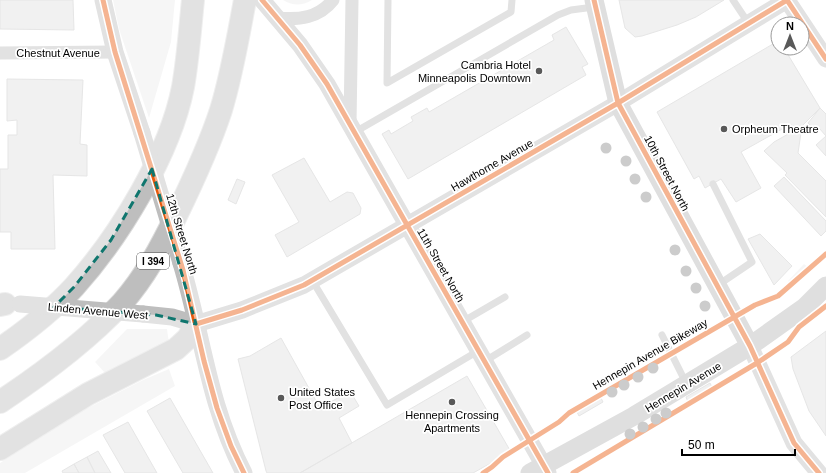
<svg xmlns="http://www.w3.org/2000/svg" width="826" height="473" font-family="Arial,sans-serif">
<rect width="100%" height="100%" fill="#fff"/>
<path fill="#ececec" d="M113,0H175L171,42L149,118L119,29Z
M283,0H312C302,6 293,6 283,0Z
M804,264L808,267L789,282L788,281Z
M127,329H167L169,343L152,349L105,373L95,362Z
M169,369L175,386L25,473H0V463L84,410L143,380Z"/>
<path fill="#dfdfdf" stroke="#c7c7c7" d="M0,0H73L74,30L0,29Z
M619,0H724L696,17L677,25L642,36L635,37L625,28Z
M566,27L588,64L582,67L586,75L408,179L382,134L389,130L391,134L413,121L411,117L427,108L429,112L554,40L552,35Z
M778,41V48H784L820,108L802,126L798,153L826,181V217L785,175L787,173L764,151L774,142L790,133L791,124L741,152L761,188L736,202L721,179L705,188L699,176L694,179L657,112Z
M7,79L83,80L80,144L87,145V176L53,175L55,249H11V232H0V169H8V135H17V120L7,121Z
M820,108L826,114V156L816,145L826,136L819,128L816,131L808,123Z
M304,158L330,202L347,192L353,193L361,208L360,214L287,257L275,235L299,222L272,175Z
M784,177L826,221V231L821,236L774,186Z
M237,179L245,182L236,204L228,200Z
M760,234L792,266L774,285L748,239Z
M826,331V436L809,411L793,369L791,357Z
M281,338L320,408L350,391L359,406L339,418L352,443L300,473H267L266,471L238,359L250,356Z
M467,376L511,452L473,473H300Z
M710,383L712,387L688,402L686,397Z
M170,398L213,473H183L147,411Z
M601,398L603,402L579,416L577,412Z
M128,422L157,473H125L103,435Z
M98,451L111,473H95L87,457Z
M87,457L95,473H79L74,464Z
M74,464L79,473H63L62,471Z"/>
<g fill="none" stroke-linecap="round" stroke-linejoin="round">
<defs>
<path id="motorway" d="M0,305L5,304
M0,349C26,331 52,311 74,287C119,237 170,154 183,87C188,59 190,29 193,0
M0,402C42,374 88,340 122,303C145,277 161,247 176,216C193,181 209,147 221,110C232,74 238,37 245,0
M0,449L88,394L176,349L188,338L196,324"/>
</defs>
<use href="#motorway" stroke="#dbdbdb" stroke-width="24"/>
<path stroke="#bebebe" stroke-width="7" d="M388,0L387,83L511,12L512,0
M733,0L749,24
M355,132L558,15L571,10L594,7
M713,184L752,262L718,285
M312,280L387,405L478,351
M462,322L505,297
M662,335L686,383
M485,361L527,335"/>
<path stroke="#bebebe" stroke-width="13" d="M278,18C299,20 319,18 333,0
M0,53L115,52
M350,123L352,0"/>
<path stroke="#bebebe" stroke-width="17" d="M103,0L115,52L142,133
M262,0L300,45L327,84L548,473
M787,0L826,59
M181,263C203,336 208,404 244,473
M143,314L172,317L196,324
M196,324L242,310L304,285L618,103L787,0
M750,346L794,443L819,473"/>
<path stroke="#b8b8b8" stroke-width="19" d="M594,0L618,103L750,346
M530,473L634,416L750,346L805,307L826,286"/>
<use href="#motorway" stroke="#bebebe" stroke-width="22"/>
<path stroke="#bebebe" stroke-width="17" d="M142,133L181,263
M20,304L143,314"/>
<defs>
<path id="cycleway" d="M103,0L115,52L183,270L204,361L217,408L231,446L244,473
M262,0L300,45L327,84L548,473
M594,0L618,103L750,346L794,443L819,473
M787,0L826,59
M196,324L242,310L304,285L618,103L787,0
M483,473L492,467L503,457L559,422L569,413L755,305L778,296L826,254
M573,473L757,363L788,342L799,327L826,306"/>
</defs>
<use href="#cycleway" stroke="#fff" stroke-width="8"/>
<use href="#cycleway" stroke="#e8590c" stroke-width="5"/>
</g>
<g fill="#8f8f8f">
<circle cx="606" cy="148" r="5.5"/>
<circle cx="626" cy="161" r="5.5"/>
<circle cx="635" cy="179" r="5.5"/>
<circle cx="646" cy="197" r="5.5"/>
<circle cx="675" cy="250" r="5.5"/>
<circle cx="686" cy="271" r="5.5"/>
<circle cx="696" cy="288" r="5.5"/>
<circle cx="705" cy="306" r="5.5"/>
<circle cx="653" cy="368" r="5.5"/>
<circle cx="638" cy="377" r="5.5"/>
<circle cx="624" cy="385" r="5.5"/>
<circle cx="612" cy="392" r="5.5"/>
<circle cx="666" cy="413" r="5.5"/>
<circle cx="656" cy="419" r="5.5"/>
<circle cx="643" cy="427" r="5.5"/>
<circle cx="630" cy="434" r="5.5"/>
</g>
<path d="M0 0H826V473H0ZM152,169L196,324L156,315L54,307L74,287L111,240Z" fill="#fff" fill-opacity=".55" fill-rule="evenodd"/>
<path fill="none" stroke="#0f766e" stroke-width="3" stroke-dasharray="8 5" stroke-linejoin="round" d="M152,169L196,324L156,315L54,307L74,287L111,240Z"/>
<g fill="#595959" stroke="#fff" stroke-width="1.5">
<circle cx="539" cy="71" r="4"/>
<circle cx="724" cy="129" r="4"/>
<circle cx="281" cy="398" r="4"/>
<circle cx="452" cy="402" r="4"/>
</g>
<g text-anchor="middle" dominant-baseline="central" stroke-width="3.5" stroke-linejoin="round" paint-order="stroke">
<rect fill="#fff" stroke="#4c4c4c" stroke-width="1" x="137" y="253" width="32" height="16" rx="3"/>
<g font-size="10" font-weight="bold" fill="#000">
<text x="153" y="261">I 394</text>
</g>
<g font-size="11" fill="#000" stroke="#fff">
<text x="58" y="53">Chestnut Avenue</text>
<text transform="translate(492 165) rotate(-30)">Hawthorne Avenue</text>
<text transform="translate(667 173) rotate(62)">10th Street North</text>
<text transform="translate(182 234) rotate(73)">12th Street North</text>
<text transform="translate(441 265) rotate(60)">11th Street North</text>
<text transform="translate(98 311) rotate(5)">Linden Avenue West</text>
<text transform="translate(650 354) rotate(-30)">Hennepin Avenue Bikeway</text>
<text transform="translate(683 387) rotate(-31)">Hennepin Avenue</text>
</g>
<g font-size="11" fill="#000" stroke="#fff" text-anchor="start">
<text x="531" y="65" text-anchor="end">Cambria Hotel<tspan x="531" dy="13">Minneapolis Downtown</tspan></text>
<text x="732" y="129">Orpheum Theatre</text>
<text x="289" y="392">United States<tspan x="289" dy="13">Post Office</tspan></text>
<text x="452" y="415" text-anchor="middle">Hennepin Crossing<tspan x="452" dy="13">Apartments</tspan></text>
</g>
</g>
<g transform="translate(790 36)"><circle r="19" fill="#ffffff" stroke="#999999"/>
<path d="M0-3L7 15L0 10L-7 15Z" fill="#595959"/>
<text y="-6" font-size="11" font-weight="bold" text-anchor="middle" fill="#000000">N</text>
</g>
<path d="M682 449v6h113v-6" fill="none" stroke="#000000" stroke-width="2"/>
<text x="688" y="449" font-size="12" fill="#000000" stroke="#ffffff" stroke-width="3" paint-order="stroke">50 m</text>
</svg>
